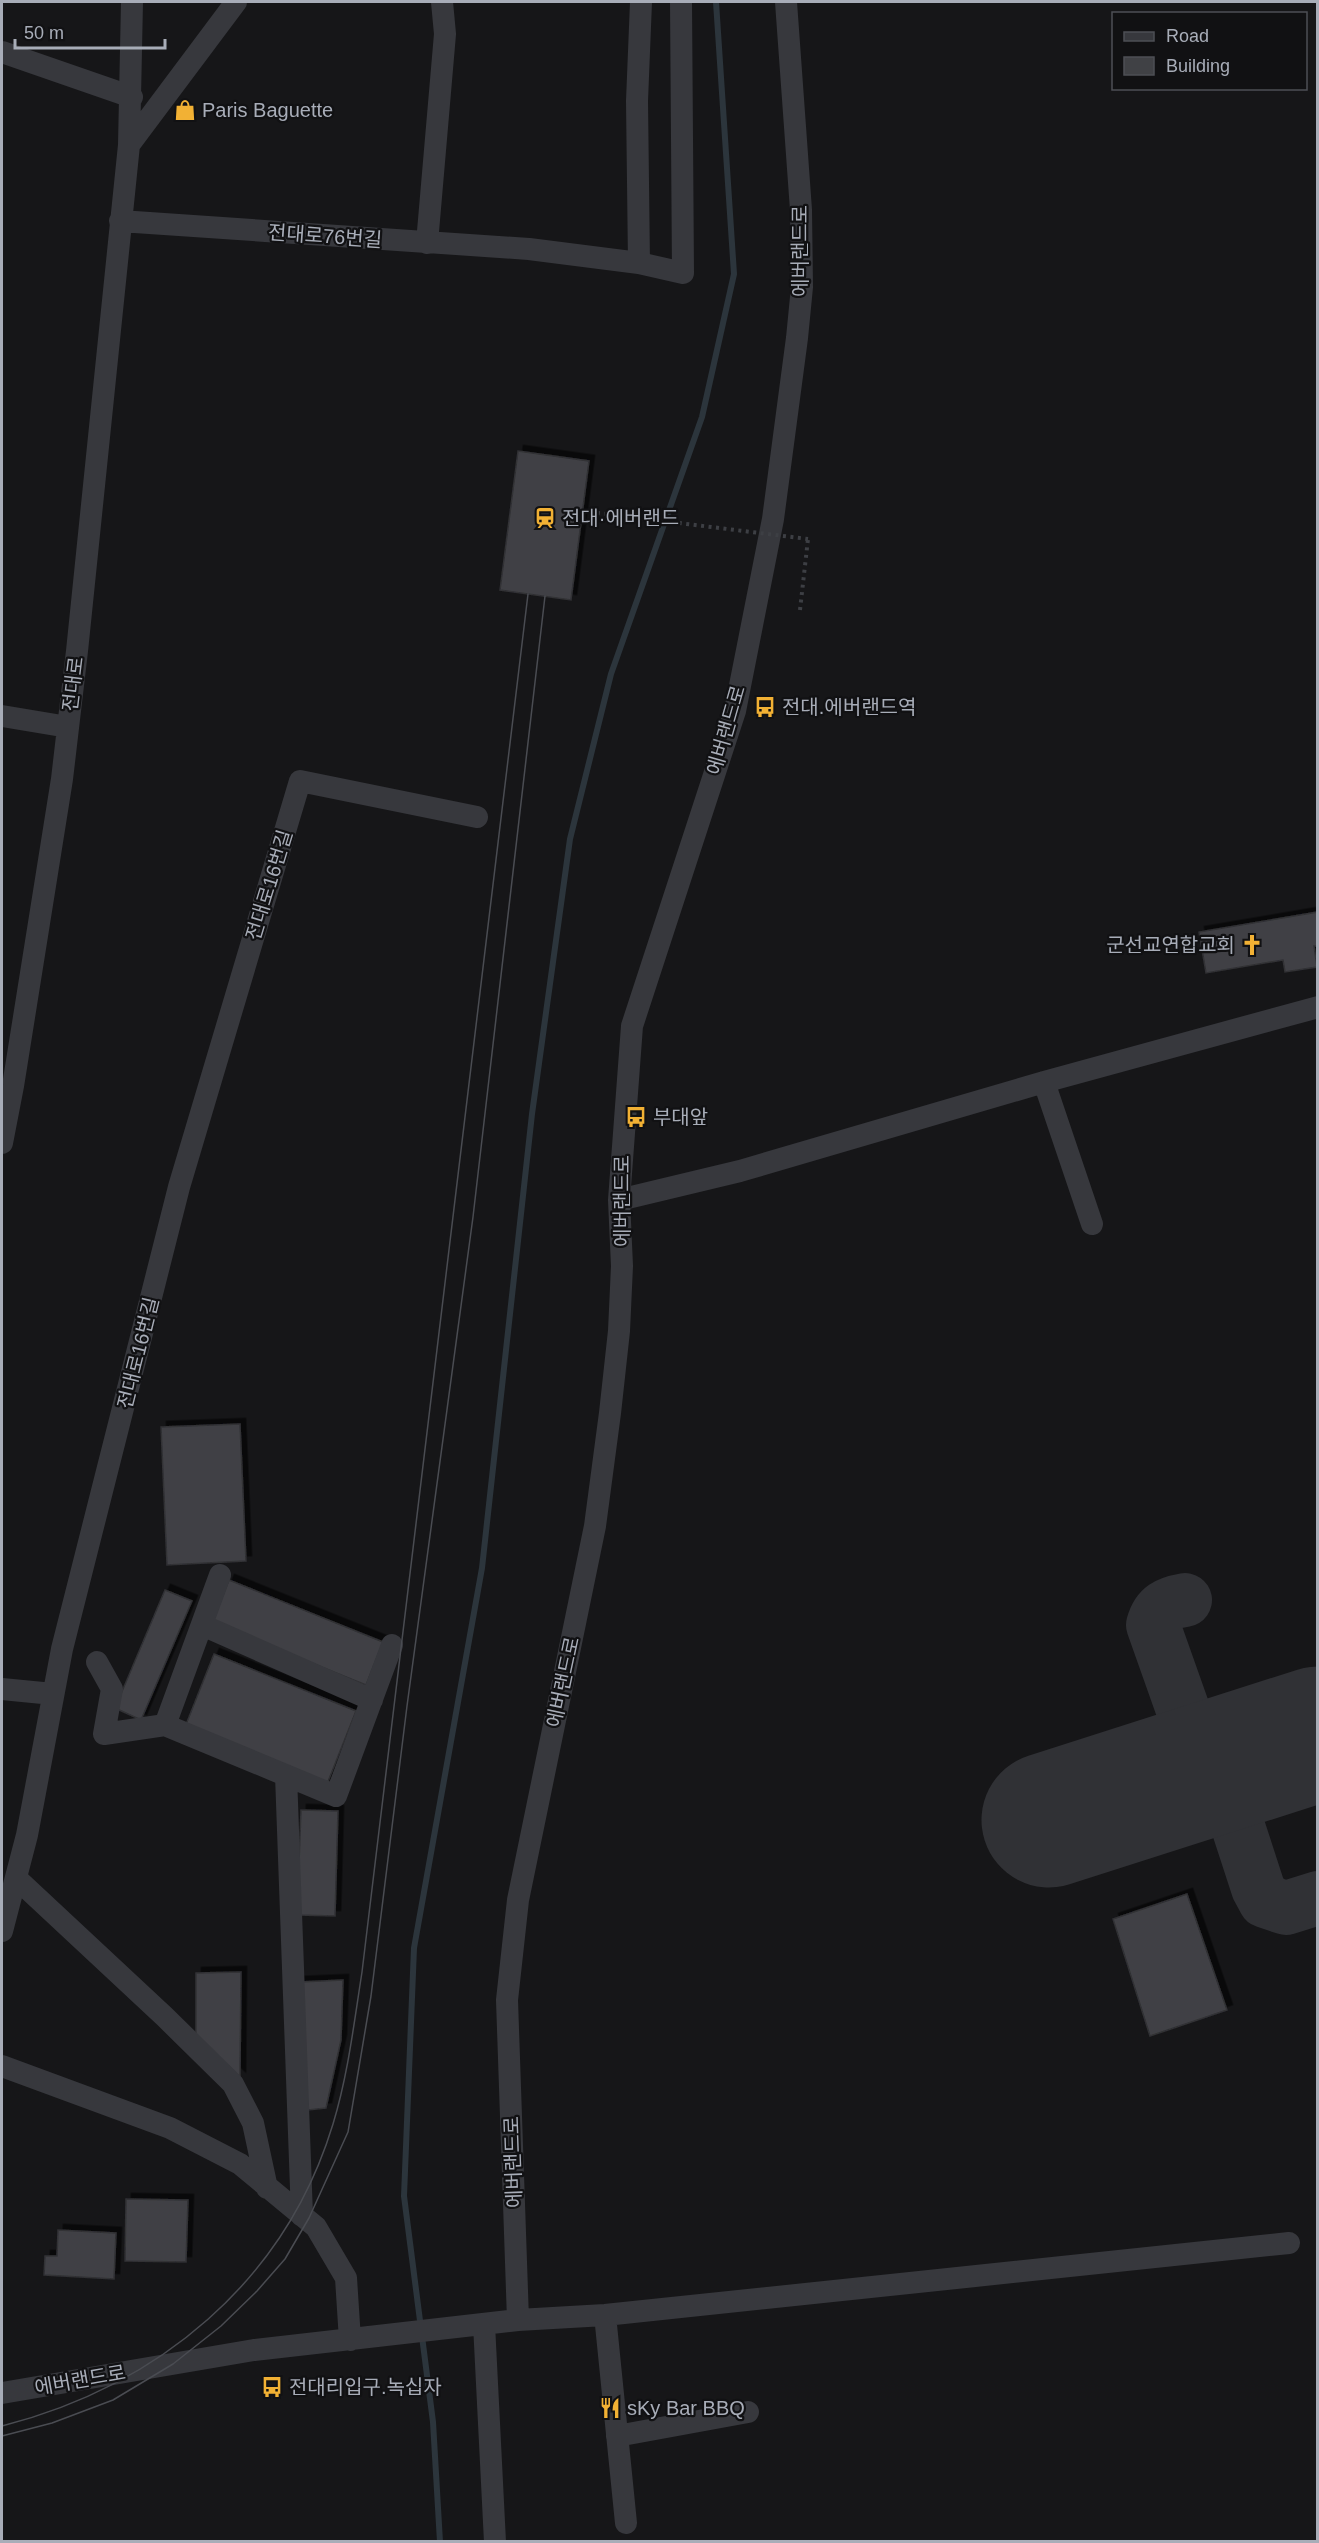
<svg xmlns="http://www.w3.org/2000/svg" width="1319" height="2543" font-family="Helvetica,'Noto Sans KR',sans-serif">
<defs>
<filter id="shadow"><feDropShadow dx="5.5" dy="-5.5" stdDeviation="0" flood-color="#0009"/></filter>
</defs>
<rect width="100%" height="100%" fill="#161618"/>
<g fill="none" stroke-linecap="round" stroke-linejoin="round">
<path stroke="#2c353c" stroke-width="6" d="M440,2542L433,2422L404,2196L414,1948L482,1568L532,1114L570,839L611,674L702,417L734,274L716,2"/>
<path stroke="#303135" stroke-width="54" d="M1185,1600C1168,1603 1158,1607 1153,1625L1193,1738
M1229,1799L1258,1888L1265,1901L1286,1908L1318,1898"/>
<path stroke="#303135" stroke-width="135" d="M1049,1820L1318,1734"/>
</g>
<path fill="#404145" stroke="#303034" stroke-width="1.5" filter="url(#shadow)" d="M518,451L589,461L571,600L500,590Z
M1318,912V946H1314L1317,967L1285,972L1283,960L1206,973L1199,932Z
M240,1424L246,1561L167,1565L161,1427Z
M229,1580L383,1642L366,1685L212,1623Z
M165,1590L192,1601L141,1720L115,1708Z
M214,1654L356,1711L327,1784L185,1727Z
M301,1810L338,1811L335,1916L297,1915Z
M1187,1894L1227,2010L1150,2036L1113,1919Z
M241,1972L240,2077L196,2035V1973Z
M343,1980L341,2040L326,2108L308,2110L299,1982Z
M126,2199L188,2200L186,2262L125,2261Z
M58,2230L116,2233L114,2279L44,2275L45,2256H57Z"/>
<g fill="none" stroke-linecap="round" stroke-linejoin="round">
<path stroke="#3d3f44" stroke-width="4" stroke-dasharray="3 4.5" stroke-linecap="butt" d="M800,610L808,539"/>
<path stroke="#37383d" stroke-width="22" d="M641,2L637,101L639,263L683,273L681,2
M2,52L132,97
M129,145L236,2
M120,221L529,249L639,263
M427,243L445,34L442,2
M2,716L68,727
M1044,1082L1092,1224
M2,1143L13,1086L62,779L77,651L129,145L132,2
M619,1200L740,1171L1044,1082L1318,1007
M202,1625L372,1700
M97,1662L112,1689L104,1734L165,1725L220,1575
M2,1689L53,1694
M165,1725L336,1796L392,1645
M286,1775L302,2216
M16,1878L165,2017L233,2084L253,2123L267,2188
M2,1931L27,1835L62,1649L179,1187L300,781L477,817
M2,2066L170,2128L240,2164L316,2227L346,2278L350,2340
M605,2315L626,2523
M518,2320L605,2315L1289,2243
M484,2324L495,2542
M2,2393L254,2350L518,2320L507,2000L518,1900L595,1526L610,1413L619,1331L622,1266L619,1200L632,1026L735,711L773,519L797,338L802,287L801,210L786,2
M617,2436L748,2412"/>
<path stroke="#4a4c52" stroke-width="1.5" d="M2,2426C158,2386 285,2282 333,2124C348,2075 354,2023 362,1972L528,594
M2,2436L52,2423L113,2400L173,2364L221,2326L257,2291L285,2259L309,2218L348,2132L371,1996L407,1706L473,1217L545,596"/>
<path stroke="#3d3f44" stroke-width="4" stroke-dasharray="3 4.5" stroke-linecap="butt" d="M582,511L808,539"/>
</g>
<defs>
<symbol id="shop-bare" viewBox="-9 -9 18 18"><path d="M-5-2.5h2.3a2.7 3.5 0 0 1 5.4 0H5L5.5 6h-11ZM-1.5-2.5h3a1.5 2.3 0 0 0-3 0Z" fill="#f2b134" stroke="#111113" stroke-width="2.5" paint-order="stroke"/></symbol>
<symbol id="station-bare" viewBox="-9 -9 18 18"><path d="M-3-6H3Q5-6 5-4V2Q5 4 3 4L4.5 6H3L1.5 4h-3L-3 6H-4.5L-3 4Q-5 4-5 2V-4Q-5-6-3-6ZM-3.5-4v3h7v-3ZM-3.5 1v1.5H-2V1ZM2 1v1.5H3.5V1Z" fill="#f2b134" stroke="#111113" stroke-width="2.5" paint-order="stroke"/></symbol>
<symbol id="bus-bare" viewBox="-9 -9 18 18"><path d="M-5-6H5V4H4V6H2V4H-2V6H-4V4H-5ZM-3.5-4V0h7V-4ZM-3.5 1.2v1.5H-2V1.2ZM2 1.2v1.5H3.5V1.2Z" fill="#f2b134" stroke="#111113" stroke-width="2.5" paint-order="stroke"/></symbol>
<symbol id="church-bare" viewBox="-9 -9 18 18"><path d="M-1.2-6h2.4v3.5h3.3v2.4h-3.3V6h-2.4V-.1h-3.3v-2.4h3.3Z" fill="#f2b134" stroke="#111113" stroke-width="2.5" paint-order="stroke"/></symbol>
<symbol id="restaurant-bare" viewBox="-9 -9 18 18"><path d="M-5-6h1v4h1v-4h1v4h1v-4h1v5L-1.5 .5V6h-2V.5L-5-1ZM5-6V6H3V1.5H1.5Q1.5-4 5-6Z" fill="#f2b134" stroke="#111113" stroke-width="2.5" paint-order="stroke"/></symbol>
</defs>
<g fill-rule="evenodd">
<use href="#shop-bare" x="170" y="95" width="30" height="30"/>
<use href="#station-bare" x="530" y="503" width="30" height="30"/>
<use href="#bus-bare" x="750" y="692" width="30" height="30"/>
<use href="#church-bare" x="1237" y="930" width="30" height="30"/>
<use href="#bus-bare" x="621" y="1102" width="30" height="30"/>
<use href="#bus-bare" x="257" y="2372" width="30" height="30"/>
<use href="#restaurant-bare" x="595" y="2393" width="30" height="30"/>
</g>
<g text-anchor="middle" dominant-baseline="central" stroke-width="4.5" stroke-linejoin="round" paint-order="stroke">
<g font-size="20" fill="#a8adb8" stroke="#111113" text-anchor="start">
<text x="202" y="110">Paris Baguette</text>
<text x="562" y="518">전대·에버랜드</text>
<text x="782" y="707">전대.에버랜드역</text>
<text x="1235" y="945" text-anchor="end">군선교연합교회</text>
<text x="653" y="1117">부대앞</text>
<text x="289" y="2387">전대리입구.녹십자</text>
<text x="627" y="2408">sKy Bar BBQ</text>
</g>
<g font-size="20" fill="#a8adb8" stroke="#111113">
<text transform="translate(325 236) rotate(4)">전대로76번길</text>
<text transform="translate(800 251) rotate(-90)">에버랜드로</text>
<text transform="translate(73 684) rotate(-83)">전대로</text>
<text transform="translate(726 730) rotate(-74)">에버랜드로</text>
<text transform="translate(269 885) rotate(-73)">전대로16번길</text>
<text transform="translate(622 1201) rotate(-90)">에버랜드로</text>
<text transform="translate(138 1353) rotate(-76)">전대로16번길</text>
<text transform="translate(563 1682) rotate(-78)">에버랜드로</text>
<text transform="translate(513 2162) rotate(-92)">에버랜드로</text>
<text transform="translate(80 2380) rotate(-10)">에버랜드로</text>
</g>
</g>
<rect width="1319" height="2543" fill="none" stroke="#a8adb8" stroke-width="6"/>
<rect x="1112" y="12" width="195" height="78" fill="#111113" stroke="#4d4f55" stroke-width="1.5"/>
<rect x="1124" y="32" width="30" height="9" fill="#37383d" stroke="#4d4f55" stroke-width="1.5"/>
<text x="1166" y="42" font-size="18" fill="#a8adb8">Road</text>
<rect x="1124" y="57" width="30" height="18" fill="#404145" stroke="#4d4f55" stroke-width="1.5"/>
<text x="1166" y="72" font-size="18" fill="#a8adb8">Building</text>
<path d="M15 39v9h150v-9" fill="none" stroke="#a8adb8" stroke-width="3"/>
<text x="24" y="39" font-size="18" fill="#a8adb8" stroke="#111113" stroke-width="4.5" paint-order="stroke">50 m</text>
</svg>
